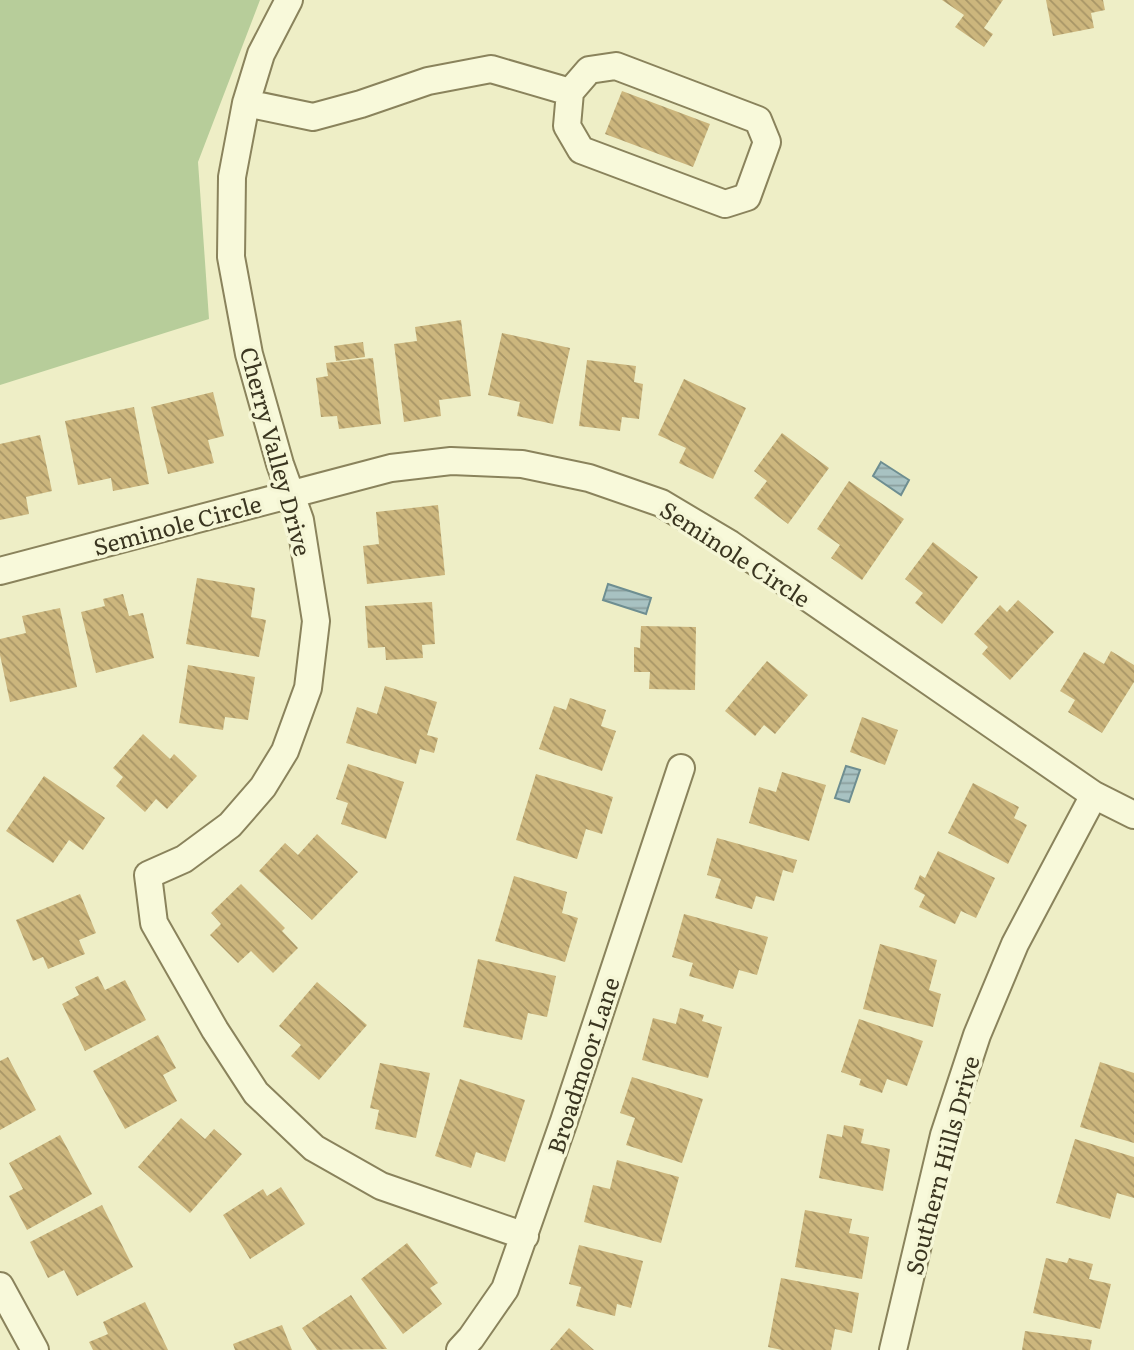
<svg xmlns="http://www.w3.org/2000/svg" width="1134" height="1350" font-family="Literata,serif">
<defs>
<pattern id="water-rules" width="6" height="5" patternUnits="userSpaceOnUse" patternTransform="scale(1.75)"><rect width="6" height="5" fill="#a8c2c2"/><path d="M0 2.5h6" fill="none" stroke="#8a9e9d"/></pattern>
<pattern id="building-back-hatch" width="6" height="6" patternUnits="userSpaceOnUse" patternTransform="scale(1.75)"><rect width="6" height="6" fill="#ccb67d"/><path d="M-1 5l2 2M0 0l6 6M5-1l2 2" fill="none" stroke="#a79566"/></pattern>
</defs>
<rect width="100%" height="100%" fill="#eeeec6"/>
<path fill="#b7cd9a" d="M0,0H260L198,162L209,319L0,385Z"/>
<path fill="url(#water-rules)" stroke="#6e8e91" stroke-width="2" d="M881,462L909,480L901,495L873,476Z
M608,584L651,598L646,614L603,600Z
M846,766L860,770L849,802L835,798Z"/>
<path fill="url(#building-back-hatch)" d="M942,0H1003L984,28L993,34L984,47L955,27L964,15Z
M1046,0H1103L1105,10L1091,13L1094,28L1053,36Z
M622,91L710,124L693,167L605,134Z
M461,320L471,396L439,400L441,416L404,422L394,344L417,341L415,327Z
M502,333L570,348L553,424L517,416L520,402L488,395Z
M363,342L365,357L336,361L334,346Z
M373,358L381,424L339,429L337,416L321,417L316,378L328,376L326,363Z
M587,360L636,366L634,382L643,384L639,419L622,417L620,431L579,426Z
M684,379L746,408L713,479L679,463L686,448L658,435Z
M213,392L224,436L208,440L214,463L168,474L151,407Z
M134,407L149,484L113,491L111,478L78,485L65,421Z
M782,433L829,468L788,524L754,498L767,481L754,471Z
M40,435L52,491L26,497L29,514L0,520V444Z
M849,481L904,519L862,580L831,558L840,545L817,529Z
M438,505L445,575L367,584L363,546L379,544L376,512Z
M933,542L978,577L942,624L915,603L923,593L905,579Z
M197,578L255,588L251,617L266,620L259,657L186,644Z
M123,594L129,616L143,613L154,658L96,673L81,612L105,606L103,599Z
M1018,600L1054,632L1010,680L982,654L988,647L974,634L1000,605L1007,612Z
M432,602L435,644L422,645L423,658L386,660L385,647L368,648L365,606Z
M60,608L77,687L10,702L0,655V639L26,633L22,616Z
M641,626L696,627L695,690L649,689L650,672H634V647L640,648Z
M1111,651L1134,665V682L1102,733L1068,712L1075,700L1060,691L1084,652L1104,664Z
M767,661L808,695L775,734L764,725L755,736L725,711Z
M188,665L255,677L248,720L225,717L223,730L179,723Z
M385,686L437,702L427,735L438,738L434,753L420,749L416,764L346,743L357,707L377,714Z
M570,698L606,710L601,726L616,731L602,771L539,749L554,706L566,710Z
M862,717L898,730L885,765L850,752Z
M143,734L170,759L174,754L197,776L167,809L156,799L145,812L116,786L123,777L113,768Z
M348,764L404,782L386,839L341,824L348,803L336,799Z
M782,772L826,785L809,841L749,823L759,787L776,792Z
M536,774L613,797L602,834L586,829L577,859L516,840Z
M44,776L105,818L83,850L69,840L53,863L6,831Z
M973,783L1019,807L1014,818L1027,825L1008,864L948,833Z
M317,834L358,872L312,920L259,871L285,843L298,855Z
M717,838L797,860L793,873L783,870L774,901L756,896L752,909L715,898L721,879L707,875Z
M938,851L995,878L976,918L961,911L955,924L919,907L925,895L914,889L920,875L925,878Z
M514,876L567,892L562,913L578,918L565,962L495,941Z
M241,884L285,928L282,931L298,948L273,973L251,951L238,963L210,935L221,924L211,913Z
M80,894L96,933L79,940L85,954L48,969L43,957L33,961L16,920Z
M684,914L768,937L757,975L739,970L733,989L689,976L693,963L672,957Z
M880,944L937,960L929,990L941,994L933,1027L863,1009Z
M478,959L556,976L547,1017L528,1013L522,1040L463,1027Z
M98,976L105,990L125,980L146,1020L85,1051L62,1004L79,995L75,987Z
M317,982L367,1025L319,1080L291,1056L301,1045L279,1026Z
M680,1008L704,1015L702,1021L722,1027L708,1078L642,1060L653,1018L676,1024Z
M859,1019L923,1041L907,1086L887,1079L882,1093L859,1085L861,1079L841,1072Z
M158,1035L176,1068L163,1075L177,1101L125,1129L93,1071Z
M8,1057L36,1110L0,1130V1061Z
M1100,1062L1134,1073V1143L1080,1127Z
M380,1063L430,1073L416,1138L375,1129L379,1110L370,1108Z
M632,1077L703,1099L682,1163L626,1145L635,1118L620,1113Z
M460,1079L525,1100L505,1162L476,1152L471,1168L435,1156Z
M181,1118L205,1139L214,1129L242,1154L190,1213L138,1167Z
M844,1125L864,1129L861,1143L890,1149L883,1191L819,1178L827,1134L842,1137Z
M60,1135L92,1194L27,1230L9,1196L23,1189L9,1163Z
M1075,1139L1134,1157V1198L1117,1193L1110,1219L1056,1203Z
M617,1160L679,1177L661,1243L584,1222L593,1185L610,1189Z
M281,1187L305,1224L250,1259L223,1215L263,1189L267,1196Z
M102,1205L133,1267L77,1296L64,1270L48,1278L30,1242Z
M805,1210L852,1219L849,1233L869,1237L862,1279L795,1267Z
M407,1243L438,1283L430,1288L442,1304L403,1334L361,1279Z
M579,1245L643,1261L631,1308L617,1304L615,1316L576,1306L581,1287L569,1284Z
M1046,1258L1067,1263L1069,1258L1093,1264L1089,1279L1111,1284L1100,1329L1033,1313Z
M781,1278L859,1293L852,1333L835,1329L831,1350H782L768,1347Z
M351,1295L387,1349L317,1350L302,1328Z
M145,1302L168,1350H93L89,1342L108,1334L103,1322Z
M282,1325L292,1350H235L233,1344Z
M569,1328L594,1350H550Z
M1025,1331L1092,1340L1090,1350H1022Z"/>
<g fill="none" stroke-linecap="round" stroke-linejoin="round">
<defs>
<path id="minor" d="M289,0L261,54L246,103L232,177L231,257L249,354L280,464L300,520L316,621L308,688L285,751L263,787L230,825L184,859L148,875L154,923L215,1030L256,1093L314,1148L381,1186L525,1236
M246,103L313,117L361,104L428,81L491,69L570,92L567,126L581,150L725,204L747,197L767,142L758,120L616,66L589,70L570,92
M0,571L391,468L451,461L522,464L589,478L661,503L730,544L1094,795L1134,815
M0,1286L35,1350
M460,1350L471,1338L505,1289L564,1121L681,768
M893,1350L944,1135L977,1035L1015,944L1094,795"/>
</defs>
<use href="#minor" stroke="#8a835c" stroke-width="30"/>
<use href="#minor" stroke="#f8f9da" stroke-width="26"/>
</g>
<g text-anchor="middle" dominant-baseline="central" stroke-width="7" stroke-linejoin="round" paint-order="stroke">
<g font-size="23" fill="#3a3520" stroke="#f5f6d6">
<text transform="translate(277 451) rotate(75)">Cherry Valley Drive</text>
<text transform="translate(177 524) rotate(-15)">Seminole Circle</text>
<text transform="translate(736 553) rotate(33)">Seminole Circle</text>
<text transform="translate(582 1065) rotate(-72)">Broadmoor Lane</text>
<text transform="translate(941 1165) rotate(-75)">Southern Hills Drive</text>
</g>
</g>
</svg>
